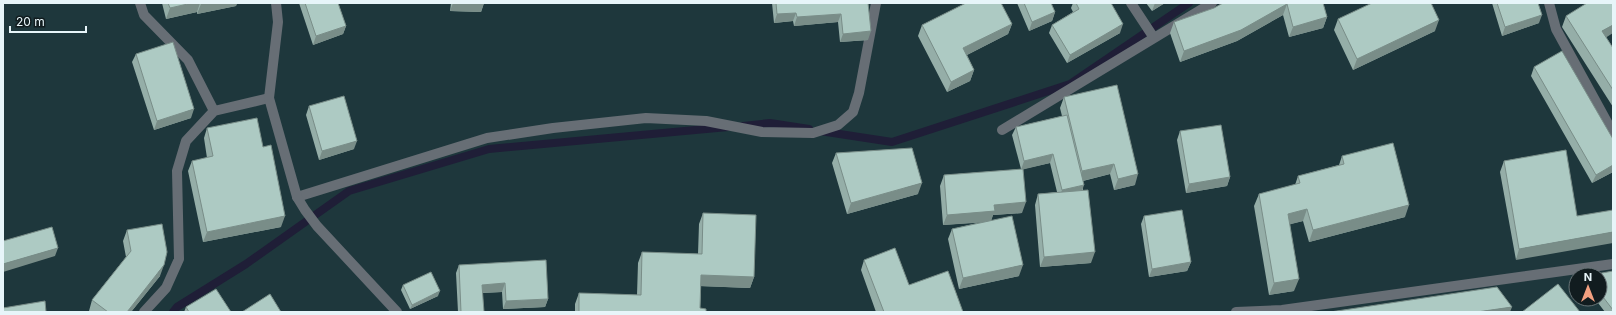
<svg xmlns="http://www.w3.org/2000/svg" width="1616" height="315" font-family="Inter,sans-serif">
<rect width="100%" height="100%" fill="#1e373c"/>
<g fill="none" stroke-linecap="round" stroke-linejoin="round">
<path stroke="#1f1e37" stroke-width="8" d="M743,126L770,123L809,129
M820,131L892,142L1070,84L1189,3
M173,312L177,307L246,264L349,191L489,149L728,127"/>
<path stroke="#676e75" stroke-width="10" d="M140,3L144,15L188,60L214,111
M1131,3L1154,38
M1002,130L1212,3
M297,197L487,138L553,128L646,118L706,121L762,132L813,133L838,125L853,112L859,93L876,3
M144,312L166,288L179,259L177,171L186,141L214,111L269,98"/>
<path stroke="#676e75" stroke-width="10" d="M276,3L278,22L269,98L297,197L305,210L317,226L397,312
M1549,3L1556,29L1613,133
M1236,312L1282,310L1613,264"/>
</g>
<path fill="#95aea8" d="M162,3H237L236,6L197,14V12L166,19Z
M299,3H338L346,26L343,34L313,45Z
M451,3H484L481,12L450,11Z
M772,3H868V40L840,42L838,22L794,26L793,21L774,23Z
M1017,3H1051L1055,12L1052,21L1029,31Z
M1073,3H1111L1120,33L1067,63L1049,33L1052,25L1073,12L1071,8Z
M1146,3H1165L1152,11Z
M1223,3H1323L1327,17L1323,28L1289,37L1283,15L1237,41L1180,62L1170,33L1174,22L1214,8Z
M1492,3H1538L1539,23L1502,36Z
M1566,16L1606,37L1613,48V107L1562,27Z
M1338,19L1435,31L1353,70L1334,30Z
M1012,24L1008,34L967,55L974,70L970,81L947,92L918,36L922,25Z
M136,54L191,118L154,130L132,62Z
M1534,67L1613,139V172L1592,183L1531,76Z
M1064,97L1135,185L1114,190L1110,174L1083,181V190L1091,263L1040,267L1035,205L1038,194L1057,192L1050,163L1023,169L1022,213L993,215L991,220L1019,276L959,289L948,239L952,229L982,222L943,225L940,186L944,175L1021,169L1012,135L1016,127L1062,116L1060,108Z
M309,106L354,149L319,160L306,115Z
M207,128L263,147L281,227L203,242L188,171L192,161L207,158L204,138Z
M1180,131L1230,177L1227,186L1186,193L1177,140Z
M1566,150L1516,260L1500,172L1504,161Z
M836,153L918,194L847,214L832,163Z
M1342,156L1405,217L1309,242L1303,221L1290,224L1294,291L1269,295L1254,206L1259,194L1295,185L1298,176L1339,165Z
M703,213L754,277L750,288L701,286L700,308L706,312H575V304L579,293L637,295L638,263L642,252L698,254L699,224Z
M1144,216L1191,262L1187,271L1149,277L1141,224Z
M127,230L160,276L131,312H90L89,311L92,300L126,257L123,241Z
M864,260L909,285L963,312H876L861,270Z
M459,265L548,299L545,307L503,309L502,292L482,293L484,312H458L456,273Z
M1613,271V312H1605L1595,299H1600V275Z
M403,285L438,296L410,309L401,290Z
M186,307L231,312H184Z"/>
<path fill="#798d88" d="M192,3H200L197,12L166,19L170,8Z
M204,3H237L236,6L197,14L201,4Z
M453,3H484L481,12L450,11Z
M1155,3H1165L1152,11Z
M1287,4L1283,15L1237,41L1180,62L1184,51Z
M1055,12L1052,21L1029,31L1032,22Z
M796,13L793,21L774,23L777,14Z
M841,14L838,22L794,26L797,17Z
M1542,15L1539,23L1502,36L1505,27Z
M1327,17L1323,28L1289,37L1293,27Z
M1439,20L1435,31L1353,70L1357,59Z
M1012,24L1008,34L959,59L963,48Z
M1123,24L1120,33L1067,63L1070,55Z
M1613,25V33L1599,42L1602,31Z
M346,26L343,34L313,45L316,36Z
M871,31L868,40L840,42L843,34Z
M974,70L970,81L947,92L951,82Z
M194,109L191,118L154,130L157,121Z
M357,141L354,149L319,160L322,151Z
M1053,154L1050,163L1021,170L1024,161Z
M1114,164L1110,174L1078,182L1082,171Z
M1613,165V172L1592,183L1596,175Z
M1138,174L1135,185L1114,190L1118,179Z
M1230,177L1227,186L1186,193L1189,184Z
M922,183L918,194L847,214L851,203Z
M1084,185L1081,194L1059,199L1062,190Z
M1026,202L1022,213L993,215L991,222L943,225L947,215L994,205Z
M1409,205L1405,217L1309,242L1313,230Z
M1307,209L1303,221L1284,226L1288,214Z
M285,216L281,227L203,242L207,232Z
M1613,232V243L1516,260L1519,249Z
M58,248L55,256L3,272V264Z
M1095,252L1091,263L1040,267L1044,257Z
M1191,262L1187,271L1149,277L1152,269Z
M164,265L160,276L131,312H127Z
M1023,265L1019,276L959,289L963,278Z
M701,275L754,277L750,288L697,286Z
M1299,279L1294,291L1269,295L1274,283Z
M505,283L502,292L479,293L482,285Z
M440,291L438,296L410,309L412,305Z
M548,299L545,307L503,309L506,301Z
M1512,307L1510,312H1477Z"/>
<path fill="#adcac3" stroke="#798d88" d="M168,3H192L170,8Z
M305,3H338L346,26L316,36Z
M776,3H868L871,31L843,34L841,14L797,17L796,13L777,14Z
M966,3H1001L1012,24L963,48L974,70L951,82L922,25Z
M1024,3H1051L1055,12L1032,22Z
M1076,3H1111L1123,24L1070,55L1052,25L1079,9Z
M1223,3H1323L1327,17L1293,27L1287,4L1241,30L1184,51L1174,22L1214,8Z
M1372,3H1431L1439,20L1357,59L1338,19Z
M1497,3H1538L1542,15L1505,27Z
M1587,3H1613V25L1602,31L1613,48V90L1566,16Z
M173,42L194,109L157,121L136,54Z
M1562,51L1613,139V165L1596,175L1534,67Z
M1117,85L1138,174L1118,179L1114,164L1082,171L1064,97Z
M344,96L357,141L322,151L309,106Z
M1067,115L1084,185L1062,190L1053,154L1024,161L1016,127Z
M257,118L263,147L271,145L285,216L207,232L192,161L213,156L207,128Z
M1221,125L1230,177L1189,184L1180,131Z
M1393,143L1409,205L1313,230L1307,209L1288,214L1299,279L1274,283L1259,194L1300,183L1298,176L1344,164L1342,156Z
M912,148L922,183L851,203L836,153Z
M1566,150L1577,216L1613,210V232L1519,249L1504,161Z
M1023,169L1026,202L994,205L995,211L947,215L944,175Z
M1088,190L1095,252L1044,257L1038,194Z
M1182,210L1191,262L1152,269L1144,216Z
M703,213L756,215L754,277L701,275L700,308L706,309V312H579V293L641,295L642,252L702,254Z
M1012,216L1023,265L963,278L952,229Z
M162,224L167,252L164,265L127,312H108L92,300L131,251L127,230Z
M52,227L58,248L3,264V241Z
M895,248L909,285L948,271L963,312H884L864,260Z
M546,260L548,299L506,301L505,283L482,285L484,312H461L459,265Z
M1613,271V310L1600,293V275H1591Z
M431,272L440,291L412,305L403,285Z
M1558,284L1580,312H1522Z
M1497,287L1512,307L1477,312H1330Z
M216,289L231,312H189L186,307Z
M270,294L281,312H242Z
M45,301L46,312H3V308Z"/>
<rect width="1616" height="315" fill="none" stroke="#e7f5f9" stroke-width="8"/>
<g transform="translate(1588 287)"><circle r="19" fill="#111c1f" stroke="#677376"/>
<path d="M0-3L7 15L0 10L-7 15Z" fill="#f2a080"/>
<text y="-6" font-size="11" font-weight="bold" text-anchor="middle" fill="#e7f5f9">N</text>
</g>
<path d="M10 26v6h76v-6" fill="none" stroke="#e7f5f9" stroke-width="2"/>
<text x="16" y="26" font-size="12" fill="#e7f5f9" stroke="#111c1f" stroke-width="3" paint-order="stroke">20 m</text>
</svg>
